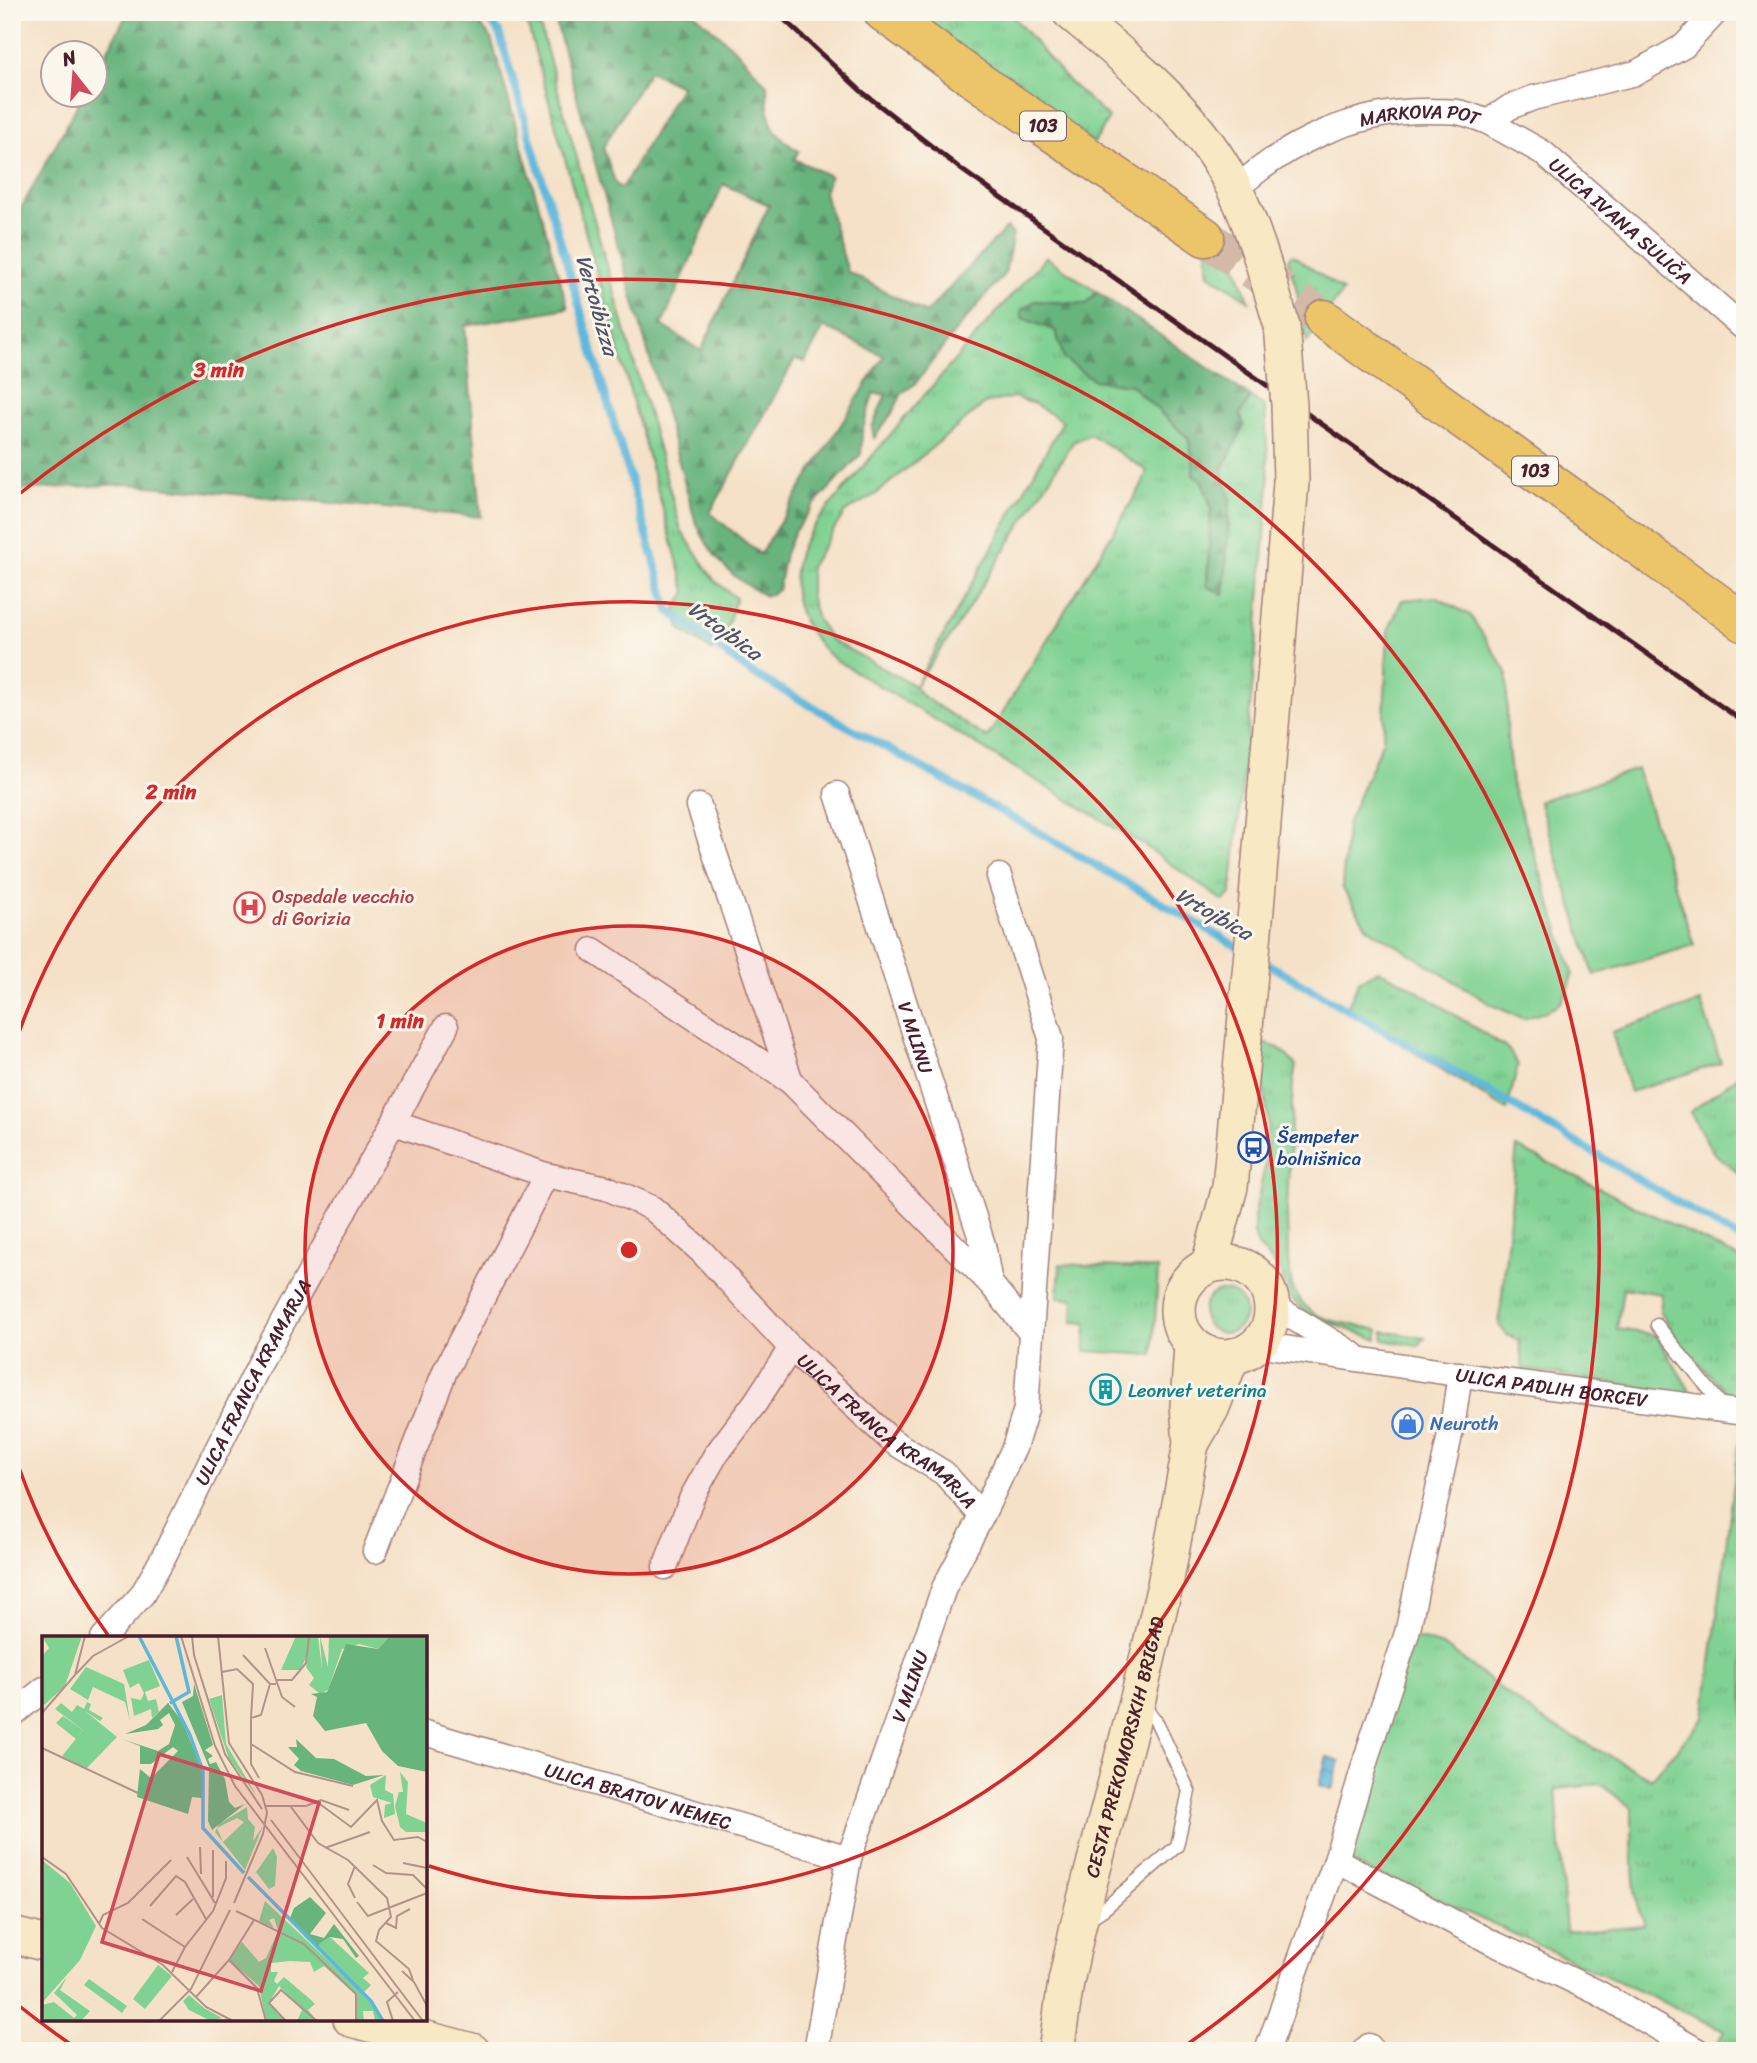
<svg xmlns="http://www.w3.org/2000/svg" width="1757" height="2063" font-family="Sriracha,sans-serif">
<defs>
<pattern id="grass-tufts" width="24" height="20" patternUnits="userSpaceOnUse" patternTransform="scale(1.75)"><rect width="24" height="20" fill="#80d293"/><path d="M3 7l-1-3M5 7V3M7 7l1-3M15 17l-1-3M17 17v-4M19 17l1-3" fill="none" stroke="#70b47f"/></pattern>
<pattern id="forest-firs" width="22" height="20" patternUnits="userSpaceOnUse" patternTransform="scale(1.75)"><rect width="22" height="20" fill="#68b47d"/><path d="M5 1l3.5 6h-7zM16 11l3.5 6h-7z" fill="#589267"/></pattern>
<pattern id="water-ripples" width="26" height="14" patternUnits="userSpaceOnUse" patternTransform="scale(1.75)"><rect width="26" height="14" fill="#5eb7db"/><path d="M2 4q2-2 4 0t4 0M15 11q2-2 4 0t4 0" fill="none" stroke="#5094b2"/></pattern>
</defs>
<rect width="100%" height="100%" fill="#fbf7ec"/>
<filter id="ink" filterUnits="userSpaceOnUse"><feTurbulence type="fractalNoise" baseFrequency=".0143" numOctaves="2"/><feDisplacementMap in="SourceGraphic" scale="14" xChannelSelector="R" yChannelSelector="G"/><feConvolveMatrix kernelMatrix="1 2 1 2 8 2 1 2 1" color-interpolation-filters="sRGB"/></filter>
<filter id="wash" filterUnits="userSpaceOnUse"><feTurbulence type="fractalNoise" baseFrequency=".00686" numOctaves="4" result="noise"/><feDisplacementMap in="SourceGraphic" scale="28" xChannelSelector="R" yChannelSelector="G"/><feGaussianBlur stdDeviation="1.57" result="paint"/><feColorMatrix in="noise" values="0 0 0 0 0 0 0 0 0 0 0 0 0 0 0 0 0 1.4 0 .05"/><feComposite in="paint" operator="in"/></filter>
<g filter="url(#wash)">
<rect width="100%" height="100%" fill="#f5e1c7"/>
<path fill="url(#grass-tufts)" stroke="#65785f" stroke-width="2" fill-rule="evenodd" d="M524,12H536L681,530L714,580L736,598L727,627L712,651L681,630L674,612L686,592Z
M910,12H1009L1070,83L1109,118L1094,143Z
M1210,208L1229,246L1249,301L1209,274L1204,215Z
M1293,255L1343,291L1307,342L1296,287L1288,261L1290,256Z
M1046,257L1097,292L1086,304L1035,301L1056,331L1065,359L1094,380L1131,385L1188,438L1193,458V475L1202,481L1211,507L1207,586L1224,595L1230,498L1222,470L1244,426L1240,414L1251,397L1265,407L1269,485L1255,660L1231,894L1223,901L1145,846L831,657C802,629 787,597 798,556C804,532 837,498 853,479C916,403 981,330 1046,257ZM1014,397L1034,404L1063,421L915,686L831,640L817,619L810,595V567L845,512L876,494L986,403ZM1090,434L1147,471L1142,485L987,738L921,695L915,686L954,631L1073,442Z
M1378,970L1407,984L1508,1049L1518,1065L1507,1110L1346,1010L1359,981Z
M1262,1043L1279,1048L1296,1065L1293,1082L1287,1208L1288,1263L1293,1290L1302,1303L1316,1315L1333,1321L1379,1330L1377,1339L1320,1320L1303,1311L1291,1298L1281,1272L1258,1246L1254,1234V1217L1266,1162L1268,1121L1263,1081Z
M1745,1071V1179L1713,1152L1690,1112Z
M1517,1147L1745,1261V1410L1681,1346L1660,1311L1662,1294L1623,1288L1617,1329L1656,1335L1693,1396L1523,1369L1519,1340L1507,1335L1499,1325Z
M1060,1264L1158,1269L1153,1355L1085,1351L1086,1323L1073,1322L1074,1299L1058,1298Z
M1203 1312a21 21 0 1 1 42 0a21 21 0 1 1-42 0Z
M1384,1331L1425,1338L1418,1346L1383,1340Z
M1743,1412L1745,2051H1714L1724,2030L1466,1912L1339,1858L1408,1636L1446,1647L1539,1718L1651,1779L1704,1718ZM1600,1784L1632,1808C1632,1840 1632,1873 1637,1905C1638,1913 1645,1917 1644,1925L1566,1932L1556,1789Z"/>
<path fill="url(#forest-firs)" stroke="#596a54" stroke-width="2" fill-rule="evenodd" d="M128,12H470L491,38L568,308L465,326L481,517L127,484L12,490V225L83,95L94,94L95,74Z
M553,12H693L737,51L767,85C767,117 769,134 799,151L794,159L830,176L824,192L848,272L926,313L1006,228L1013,234L1005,273L954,333L915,384L902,393L893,412L874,438L872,427L886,394H873L862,432L861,454L814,505L794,532L785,553L778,590L766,596C730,578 711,557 695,520ZM649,71L681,86L622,188L616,185L603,147ZM723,184L769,205L701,351L662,325ZM824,327L884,356L760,554L710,513L795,359L805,362Z
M1097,292L1251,397L1240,414L1244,426L1222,470L1230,498L1224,595L1207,586L1211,507L1202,481L1193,475V458L1188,438L1131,385L1094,380L1064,359L1056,331L1022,318V309L1035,301L1086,304Z"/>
<path fill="#80d293" stroke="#65785f" stroke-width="2" d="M1436,597L1470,615L1507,672V736L1512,785L1573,973C1566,1008 1555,1008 1524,1019L1494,1006L1367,927L1342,887L1347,824L1383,740L1388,631L1402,600Z
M1637,769L1694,945L1594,975L1539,801Z
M1701,1002L1721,1063L1630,1092L1612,1032Z"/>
<path fill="url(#water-ripples)" stroke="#546b83" stroke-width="2" d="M1327,1757L1340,1761L1332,1789L1319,1785Z"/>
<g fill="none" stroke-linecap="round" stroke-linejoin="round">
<path stroke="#5eb7db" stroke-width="8" d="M483,12L499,32L669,611L750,672L1047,837L1243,950
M1261,960L1497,1096L1745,1242"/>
</g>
</g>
<g filter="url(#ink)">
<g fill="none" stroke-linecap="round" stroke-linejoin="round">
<path stroke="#d3baa8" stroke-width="38" stroke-dasharray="38 19" stroke-linecap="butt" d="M1205,237L1324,319"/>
<defs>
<path id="lane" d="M1657,1325L1725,1409
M1087,1920L1104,1909L1177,1846L1189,1791L1156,1721L1142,1703"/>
<g id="street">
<path id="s1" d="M1488,122L1542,152L1745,329"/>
<path id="s2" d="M1235,190C1288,141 1357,110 1430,111C1440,112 1452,110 1462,113C1471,115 1479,119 1488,122L1510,107L1533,98L1636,73L1684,46L1716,12"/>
<path id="s3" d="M837,794L983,1245L990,1283"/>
<path d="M699,806L791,1082"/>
<path d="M593,950L791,1082L990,1283L1030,1332"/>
<path d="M394,1123L546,1175"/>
<path d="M1272,1305L1354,1355"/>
<path id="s4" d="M1257,1344L1490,1379L1745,1413"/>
<path id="s5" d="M375,1551L445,1371L546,1175L607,1188L652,1208L701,1251L791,1348L892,1441L944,1473L982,1516"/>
<path d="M665,1567L692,1497L715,1456L755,1403L791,1348"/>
<path id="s6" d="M103,1638L142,1595L163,1558L259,1365L446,1027"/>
<path d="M12,1715L44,1689"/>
<path id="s7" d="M425,1733L849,1858"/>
<path d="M1336,1860L1491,1942L1597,1992L1698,2051"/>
<path id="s8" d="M816,2051L849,1858L944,1588L982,1516L1014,1448L1026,1409L1051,1038L999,876"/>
<path d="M1267,2051L1336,1860L1369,1749L1407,1633L1453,1421L1460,1374"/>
<path d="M1364,2051L1369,2046"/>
</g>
<g id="secondary">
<path d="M1070,12C1133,64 1199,115 1235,190C1256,233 1268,280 1282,326"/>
<circle cx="1225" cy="1310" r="47"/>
<path d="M1209,1265L1230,1187L1256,909L1291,482"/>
<path d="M1191,1444L1211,1409L1232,1356"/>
<path d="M12,1935L44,1943"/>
<path d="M351,2019L472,2051"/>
<path id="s9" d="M1056,2051L1066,1982L1078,1926L1138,1698L1165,1585L1191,1444L1188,1405L1192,1345"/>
</g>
<path id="primary" d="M883,12L966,73L1205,237
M1324,319L1745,623"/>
</defs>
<use href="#lane" stroke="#a08079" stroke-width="15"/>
<use href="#street" stroke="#a08079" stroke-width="27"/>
<use href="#secondary" stroke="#a08079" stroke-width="38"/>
<use href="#primary" stroke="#a08079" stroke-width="41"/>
<use href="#lane" stroke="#fff" stroke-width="12"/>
<use href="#street" stroke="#fff" stroke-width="24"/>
<use href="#secondary" stroke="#f8e8c3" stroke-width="35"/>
<use href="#primary" stroke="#edc569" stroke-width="38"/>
<path stroke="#4a1f2b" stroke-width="5" d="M776,12L861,91L962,170L1745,723"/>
<defs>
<path id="secondary-bridge" d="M1282,326L1289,405L1291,482"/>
</defs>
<use href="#secondary-bridge" stroke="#a08079" stroke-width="38" stroke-linecap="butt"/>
<use href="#secondary-bridge" stroke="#f8e8c3" stroke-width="35"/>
</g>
</g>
<circle cx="629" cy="1250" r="324" fill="#d62828" fill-opacity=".12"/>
<g fill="none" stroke="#d62828" stroke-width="3.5">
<circle cx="629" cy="1250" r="324"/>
<path d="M108 1635A648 648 0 0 1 13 1450M13 1050A648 648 0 1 1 429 1866"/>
<path d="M79 2050A971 971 0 0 1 18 2005M18 495A971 971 0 1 1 1179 2050"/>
</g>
<defs>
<symbol id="hospital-ring" viewBox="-11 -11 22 22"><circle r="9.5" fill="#fbf7ec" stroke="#e0444e" stroke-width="1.5"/><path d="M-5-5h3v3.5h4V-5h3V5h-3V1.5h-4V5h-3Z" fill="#e0444e"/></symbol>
<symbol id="bus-ring" viewBox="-11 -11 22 22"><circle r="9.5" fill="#fbf7ec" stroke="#1a4fb4" stroke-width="1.5"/><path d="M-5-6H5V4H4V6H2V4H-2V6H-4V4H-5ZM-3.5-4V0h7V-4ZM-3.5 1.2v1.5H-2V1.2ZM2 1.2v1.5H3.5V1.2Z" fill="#1a4fb4"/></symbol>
<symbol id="building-ring" viewBox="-11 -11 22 22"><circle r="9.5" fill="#fbf7ec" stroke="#0f9aa8" stroke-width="1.5"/><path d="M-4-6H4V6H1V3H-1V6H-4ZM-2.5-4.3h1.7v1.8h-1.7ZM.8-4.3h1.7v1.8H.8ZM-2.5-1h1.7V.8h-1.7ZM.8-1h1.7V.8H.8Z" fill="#0f9aa8"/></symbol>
<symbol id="shop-ring" viewBox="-11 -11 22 22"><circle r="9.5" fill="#fbf7ec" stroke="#3f7fe0" stroke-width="1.5"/><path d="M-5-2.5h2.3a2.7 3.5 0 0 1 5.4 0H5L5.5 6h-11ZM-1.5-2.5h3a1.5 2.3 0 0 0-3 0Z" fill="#3f7fe0"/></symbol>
</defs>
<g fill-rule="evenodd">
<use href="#hospital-ring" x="232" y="890" width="35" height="35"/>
<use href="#bus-ring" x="1236" y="1130" width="35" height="35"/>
<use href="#building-ring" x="1088" y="1372" width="35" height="35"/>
<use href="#shop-ring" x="1390" y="1406" width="35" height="35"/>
</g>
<g text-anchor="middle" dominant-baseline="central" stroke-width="6" stroke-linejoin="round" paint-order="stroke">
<g fill="#fbf7ec" stroke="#7f6065" stroke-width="2">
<rect x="1020" y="111.5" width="46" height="29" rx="5"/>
<rect x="1512" y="456.5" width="46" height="29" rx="5"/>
</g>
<g font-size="18" font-weight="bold" fill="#4a1f2b">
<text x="1043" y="126">103</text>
<text x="1535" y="471">103</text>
</g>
<g font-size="19" fill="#4a1f2b" stroke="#fbf7ec">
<text stroke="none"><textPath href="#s2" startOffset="205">MARKOVA POT</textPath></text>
<text stroke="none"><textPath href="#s1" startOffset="166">ULICA IVANA SULIČA</textPath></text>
<text stroke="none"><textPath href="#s3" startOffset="256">V MLINU</textPath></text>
<text stroke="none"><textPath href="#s6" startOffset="298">ULICA FRANCA KRAMARJA</textPath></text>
<text stroke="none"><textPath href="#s4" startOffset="298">ULICA PADLIH BORCEV</textPath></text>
<text stroke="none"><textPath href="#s5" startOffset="850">ULICA FRANCA KRAMARJA</textPath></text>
<text stroke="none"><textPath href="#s8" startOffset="378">V MLINU</textPath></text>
<text stroke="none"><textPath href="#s9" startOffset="312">CESTA PREKOMORSKIH BRIGAD</textPath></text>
<text stroke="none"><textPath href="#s7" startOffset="222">ULICA BRATOV NEMEC</textPath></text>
</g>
<g font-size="19" fill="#be3a42" stroke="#fbf7ec" text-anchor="start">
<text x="272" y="896">Ospedale vecchio<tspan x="272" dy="22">di Gorizia</tspan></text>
</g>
<g font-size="19" fill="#164399" stroke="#fbf7ec" text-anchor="start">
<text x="1277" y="1136">Šempeter<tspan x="1277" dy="22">bolnišnica</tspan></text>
</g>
<g font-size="19" fill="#0d838f" stroke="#fbf7ec" text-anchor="start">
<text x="1128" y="1390">Leonvet veterina</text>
</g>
<g font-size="19" fill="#366cbe" stroke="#fbf7ec" text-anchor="start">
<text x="1430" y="1423">Neuroth</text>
</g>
<g font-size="21" font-style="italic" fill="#515469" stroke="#fbf7ec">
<text transform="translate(597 305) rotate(74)">Vertoibizza</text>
<text transform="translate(725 631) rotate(36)">Vrtojbica</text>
<text transform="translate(1214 914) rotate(30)">Vrtojbica</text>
</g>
</g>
<g transform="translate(42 1636)">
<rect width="385" height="385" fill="#f5e1c7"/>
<path d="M0,0H40L23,50L0,71V20L7,12ZM254,0H276L280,34L278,0L286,31L287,0H348L336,13L317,8L300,13L286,54L278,58L267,49L272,42L264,31L266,18L258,34H239ZM107,24L118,50L103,56L106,65L114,63L117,76L110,82L109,73L92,80L89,62L99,64L102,57L97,47L88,52L81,34ZM44,31L82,48L88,85L83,66L51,51L46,64L28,53ZM180,59L184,108L215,160L187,123L167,63ZM45,66L49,68L47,74L61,82L58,85L43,75L75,101L44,133L20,120L41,94L13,73L19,67L30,76L35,69L42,73ZM358,136L366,146L364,178L385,187V196H364L358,191L353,170L357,156H361ZM344,139L343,154L351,158L353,178L342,182L343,169L350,167L331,161L328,149ZM205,171L206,183L213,191L211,205L221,190L203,234L173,196L177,188ZM195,182L202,186L181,206L175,192ZM0,224L28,247L54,290L38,324L0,367ZM223,265L329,365L341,385H333L331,375H321L322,385H314L315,360L282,330L272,336L268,326L248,325L229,327V336H236L232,345L235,348L242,341L268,363L273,368L266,374L275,385H255L260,374L237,350L227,367L244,385H224L217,350L187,324L200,306L217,326L224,322L236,295L232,282L227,284L232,292L217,285ZM25,341L18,354L48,375L39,385L2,384L0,369L12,366L32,382L35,379L12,357ZM47,343L85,370L80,377L42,349ZM147,359L162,372L180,382L169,385L147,374L141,365Z" fill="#80d293" fill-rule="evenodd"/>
<path d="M348,0H385V136L356,130L340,115L324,87L283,95L271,80L275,61L269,58L285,56L304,8L336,13ZM152,48L171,109L163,114L171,120L166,123L168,128L174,126L183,143L187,166L193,172L203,168L170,194L166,185L167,131L140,66L151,60ZM126,67L140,85L161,135L160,162L150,161L146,178L95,161L98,133L109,142L136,115L131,111L109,128H98V110L80,103L116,115L127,108L133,89L127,77L118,84L121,89L116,93L83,98L104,89ZM254,103L274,122L292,123L324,140L342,139L311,149L259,135L252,129L257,123L246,111H255ZM268,261L284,277L268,298L282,302L292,288L317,320L314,322L301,303L288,301L278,308L277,314L263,301L248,282L252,272Z" fill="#68b47d"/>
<path d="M116,329L130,340L103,373L91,363Z" fill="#80d293"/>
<path d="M21,80L41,94L34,103L14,87ZM288,301L327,337L321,342L329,349L322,356L277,314V308Z" fill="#80d293"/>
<path d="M231,212L235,221L233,250L227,253L214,236Z" fill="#80d293"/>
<path fill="none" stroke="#5eb7db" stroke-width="3.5" d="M97,0L148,99M128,67L147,56L134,0M148,99L161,135V192L202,237M206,241L329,365L341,385"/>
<path fill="none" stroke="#b19389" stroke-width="2" d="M139,0L173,110L193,150L373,385M150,0L152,19L183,118L220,173M176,0L187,107L220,159L225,176L221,198L192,267M223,12L240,61L253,71M201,19L228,48M180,36L195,33L211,48L209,82L219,79L228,48H234M34,38L51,20L87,0M235,44H250L264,27L267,0M0,77L33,39L43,0M209,82V128L217,142M209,108L253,136L311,150M0,112L96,157M275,166L309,191L335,164L340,185L352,204L376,201L385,206M224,170H264L279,164L307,174M249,171L276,207L306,224L345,262L349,281L337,294L334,305L367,333L371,344M229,184L381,385M158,211L159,238M283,212L328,196M171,214V261M0,221L24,238L60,292L121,329L164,371L191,385M145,221L173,267M361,227L385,232M331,229L344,237L371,239L385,253M313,230L306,248L313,262M315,266L326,280L385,257M108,270L134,240L143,246L164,283M194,275L262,308L314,358V385M134,279L151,263M100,283L143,311M344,287L354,292L355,280L368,273M57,288L61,279L86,267L129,224M187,324L215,352L224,385M360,335L372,346L385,370M130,336L143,311L171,275L184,242V225M154,361L187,324L212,284M117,385L149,353L188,274M244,385L227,367L239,354L275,385M351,385L345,366L356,356"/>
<path fill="#d1495b" fill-opacity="0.15" stroke="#d1495b" stroke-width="3.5" d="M117,118L277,167L219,355L60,306Z"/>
<rect width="385" height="385" fill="none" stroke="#4a1f2b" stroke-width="3.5"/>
</g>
<circle cx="629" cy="1250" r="10" fill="#d62828" stroke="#fbf7ec" stroke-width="3.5"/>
<g font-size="21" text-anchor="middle" font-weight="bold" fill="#d62828" stroke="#fbf7ec" stroke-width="6" stroke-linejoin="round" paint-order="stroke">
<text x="219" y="377">3 min</text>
<text x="171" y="799">2 min</text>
<text x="400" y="1028">1 min</text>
</g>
<rect width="1757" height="2063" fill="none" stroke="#fbf7ec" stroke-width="42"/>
<g transform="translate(74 74) rotate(343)"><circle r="33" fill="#fbf7ec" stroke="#b4a19f" stroke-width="2"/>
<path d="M0-5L12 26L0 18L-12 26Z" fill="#d1495b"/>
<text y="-10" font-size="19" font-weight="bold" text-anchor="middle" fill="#4a1f2b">N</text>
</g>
</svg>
